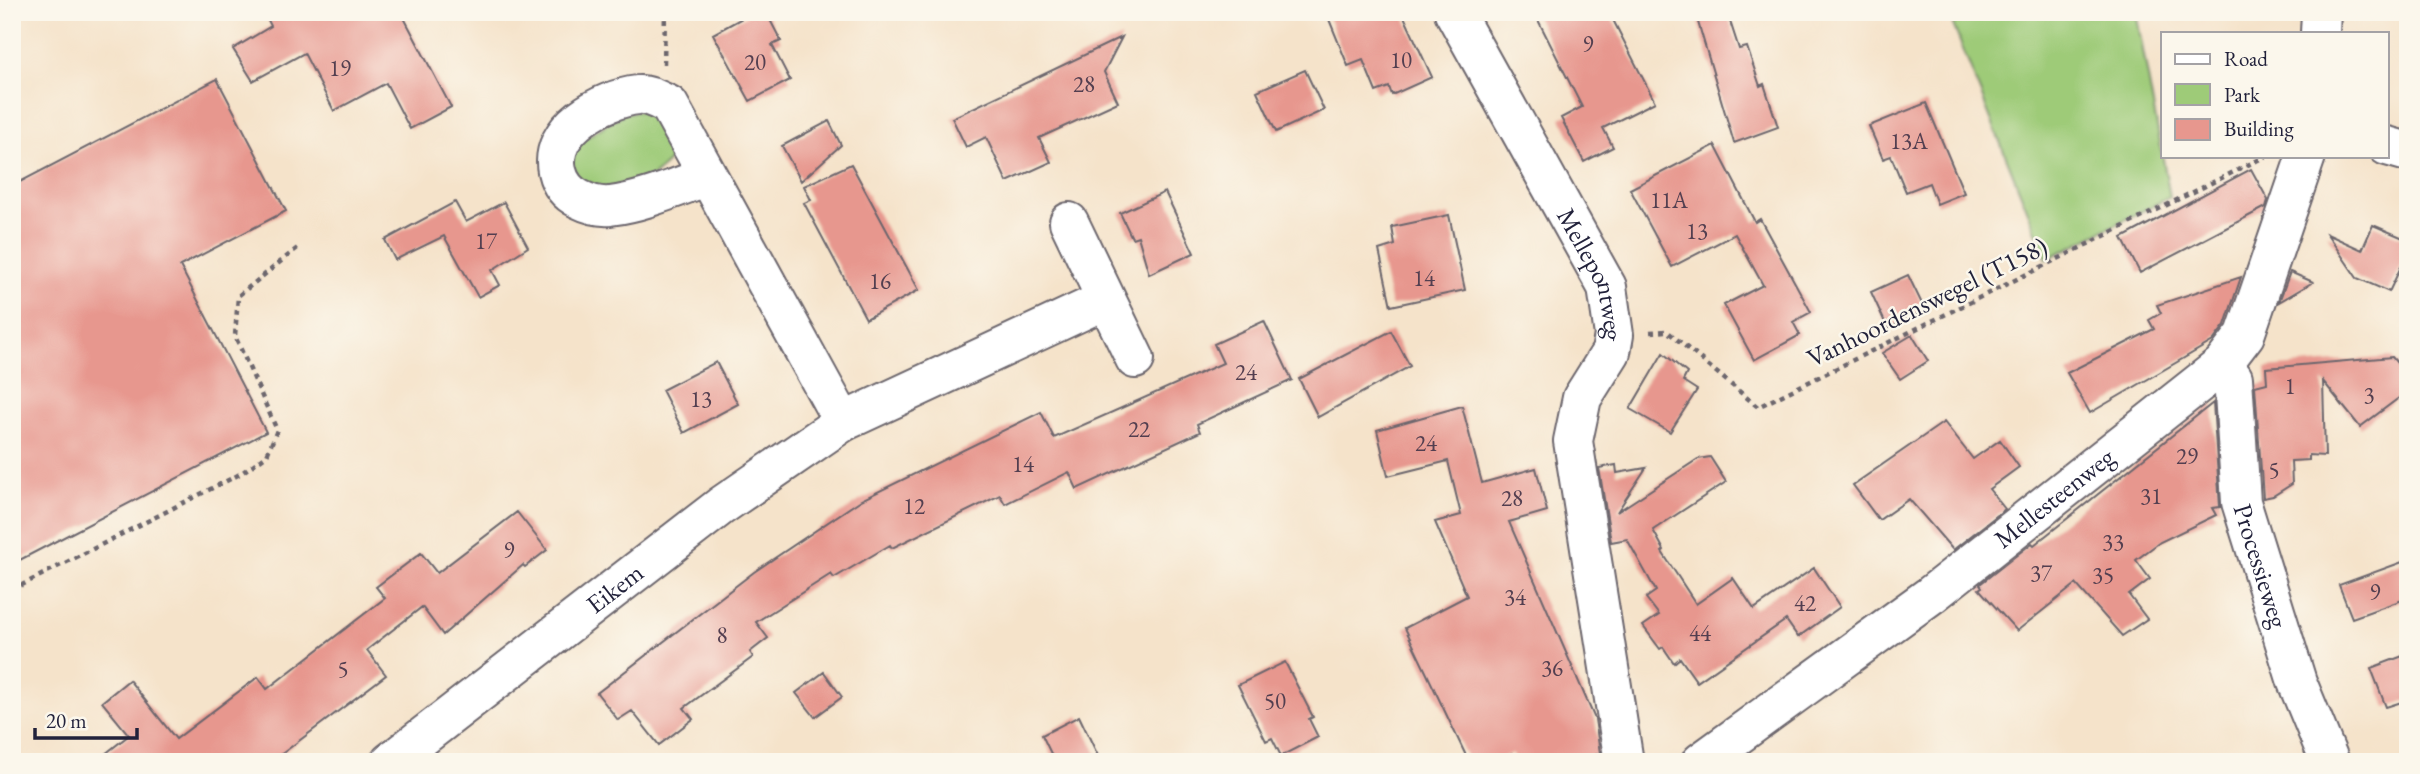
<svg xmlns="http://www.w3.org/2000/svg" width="2420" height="774" font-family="'EB Garamond',serif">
<rect width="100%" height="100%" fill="#fbf7ec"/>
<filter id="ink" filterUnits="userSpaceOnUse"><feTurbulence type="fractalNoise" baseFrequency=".0143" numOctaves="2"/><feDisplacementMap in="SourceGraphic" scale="14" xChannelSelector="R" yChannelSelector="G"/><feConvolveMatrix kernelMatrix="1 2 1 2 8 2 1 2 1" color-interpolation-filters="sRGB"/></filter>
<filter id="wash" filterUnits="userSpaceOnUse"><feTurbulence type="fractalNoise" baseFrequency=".00686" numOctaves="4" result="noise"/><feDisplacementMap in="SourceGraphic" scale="28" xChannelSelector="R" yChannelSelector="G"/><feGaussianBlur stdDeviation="1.57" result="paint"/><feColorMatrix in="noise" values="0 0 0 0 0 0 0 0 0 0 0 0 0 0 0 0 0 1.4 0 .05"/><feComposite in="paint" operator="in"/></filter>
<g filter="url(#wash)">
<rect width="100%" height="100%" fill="#f5e3ca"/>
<path fill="#9ecb78" stroke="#60765a" stroke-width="2" d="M1948,12H2136L2170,197L2047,259Z
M640,111L654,116L672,146L669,161L652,177L599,190L578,180L571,161L574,145L625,113Z"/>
<g id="blocks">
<path fill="#e7978e" d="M264,12H401L451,107L410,129L386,83L334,111L304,53L253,81L233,49L271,26Z
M753,12H766L781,41L772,45L790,80L750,101L713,34Z
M1326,12H1402L1432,77L1392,95L1389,87L1376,92L1363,60L1348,66Z
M1534,12H1609L1655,102L1603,128L1613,147L1584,162L1561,118L1582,107Z
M1695,12H1727L1739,49L1747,47L1760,86L1764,84L1778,127L1734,143Z
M1122,37L1104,72L1118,102L1039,138L1051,162L1007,182L986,137L966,147L952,118Z
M1305,70L1324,110L1276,132L1257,91Z
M217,79L286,211L180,266L266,432L12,564V186Z
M1926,103L1964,193L1937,204L1929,183L1906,192L1891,156L1883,159L1869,126Z
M829,121L841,145L801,181L782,146Z
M1715,145L1755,222L1760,219L1811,312L1793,322L1800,335L1754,360L1724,305L1763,285L1735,234L1672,267L1630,189Z
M851,164L919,290L866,319L804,203L811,200L804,186Z
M2251,169L2268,200L2266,207L2140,273L2122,238Z
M1165,192L1194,253L1149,274L1138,236L1132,238L1120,213Z
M455,202L466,222L504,202L528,247L492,270L500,285L478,297L444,236L395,260L385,240Z
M1449,215L1465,290L1391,306L1379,250L1395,245L1392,227Z
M2373,225L2408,240V252L2389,292L2357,278L2327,234L2362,250Z
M2290,272L2313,282L2279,302Z
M1908,275L1925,310L1888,329L1871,292Z
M2241,277L2225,325L2213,341L2090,413L2067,373L2154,329L2149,320L2161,313L2157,305Z
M1264,321L1292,380L1197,424L1200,432L1077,489L1069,472L1005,504L1000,495L892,548L890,545L834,578L831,574L756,622L768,638L750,652L753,657L684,708L693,719L659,745L632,711L618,720L597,693L754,572L861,500L1041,412L1054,438L1223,363L1214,344Z
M1391,331L1410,366L1318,417L1299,379Z
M1912,335L1928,361L1900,379L1882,353Z
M1663,353L1687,373L1683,381L1697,390L1670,432L1630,409Z
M2392,357L2408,376V391L2360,427L2323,381L2325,456L2309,455V460L2291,461L2292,484L2273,496L2263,498L2255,386L2267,383L2266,368Z
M716,362L738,404L684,433L662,390Z
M2213,403L2220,507L2212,508L2216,515L2160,542L2136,560L2150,579L2129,595L2147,619L2122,636L2076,584L2017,631L1979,589L1982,587L1980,584L2032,543L2034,545Z
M1462,406L1482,483L1536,468L1547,511L1509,522L1595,719L1600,753L1578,762H1517L1512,753L1494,762H1469L1405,628L1467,596L1435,522L1461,515L1448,461L1388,476L1377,430Z
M1944,422L1973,459L2000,440L2019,467L1989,489L2005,509L1953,550L1909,499L1879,520L1853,485Z
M1710,457L1726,482L1653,530L1664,550L1662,552L1696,604L1733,578L1754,609L1814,568L1840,607L1798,637L1786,620L1697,682L1680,658L1674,663L1663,647L1660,649L1643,626L1659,615L1646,598L1656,591L1627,539L1611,542L1599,468L1616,465L1617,473L1646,468L1617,512L1698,459Z
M517,512L547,550L525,567L523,565L443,635L422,607L367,650L386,675L271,762H95L129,735L102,702L129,680L176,739L258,677L267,689L385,598L376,587L421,553L437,573Z
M2408,560V598L2352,618L2339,585Z
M2408,654V700L2386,707L2371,668Z
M1285,662L1313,717L1309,719L1318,737L1281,756L1272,738L1266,741L1238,685Z
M824,672L842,697L815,717L796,693Z
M1079,716L1101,762H1055L1042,735Z"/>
</g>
</g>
<g filter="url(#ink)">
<use href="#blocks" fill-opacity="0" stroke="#6c666d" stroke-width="2"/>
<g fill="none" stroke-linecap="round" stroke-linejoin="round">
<defs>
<g id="minor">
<path id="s1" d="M1454,12L1607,287L1614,335L1611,352L1582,398L1573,441L1624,762"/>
<path d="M2320,33L2321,12"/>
<path d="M2387,146L2408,152"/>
<path d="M708,176C677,187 643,202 610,206C599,207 589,204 579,199C567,193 560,184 557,171C548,129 602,99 638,95C648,94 660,101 669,105L843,422"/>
<path d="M1069,222L1135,359"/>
<path id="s2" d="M2222,365L2233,378L2241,502L2297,682L2330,762"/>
<path id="s3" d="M390,762L721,506L843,422L1105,300"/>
<path id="s4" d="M1701,762L1931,595L2222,365L2245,335L2306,156"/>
</g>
</defs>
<use href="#minor" stroke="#6c666d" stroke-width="42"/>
<path stroke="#6c666d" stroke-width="4.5" stroke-dasharray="5 5" stroke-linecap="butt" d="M664,64L665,12
M1650,332L1667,331L1758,407L2266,156
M12,590L240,474L267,455L277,430L235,336L238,296L300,246"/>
<use href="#minor" stroke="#fff" stroke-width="38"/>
</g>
</g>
<g text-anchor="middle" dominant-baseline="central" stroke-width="5" stroke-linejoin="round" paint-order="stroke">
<g font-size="23" fill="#533f50">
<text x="1588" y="44">9</text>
<text x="1401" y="60">10</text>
<text x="755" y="62">20</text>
<text x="340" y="68">19</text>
<text x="1084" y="84">28</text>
<text x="1909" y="141">13A</text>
<text x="1669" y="200">11A</text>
<text x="1697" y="231">13</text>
<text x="486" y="241">17</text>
<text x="1424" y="278">14</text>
<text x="880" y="281">16</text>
<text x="1246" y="372">24</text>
<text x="2290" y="386">1</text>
<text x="2369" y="395">3</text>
<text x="701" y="399">13</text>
<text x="1139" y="429">22</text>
<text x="1426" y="443">24</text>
<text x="2187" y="456">29</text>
<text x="1023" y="464">14</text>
<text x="2274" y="470">5</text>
<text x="2151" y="496">31</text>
<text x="1512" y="498">28</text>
<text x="914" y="506">12</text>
<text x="2113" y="542">33</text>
<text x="509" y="550">9</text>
<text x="2041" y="573">37</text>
<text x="2103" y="575">35</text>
<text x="2375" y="592">9</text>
<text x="1515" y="597">34</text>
<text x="1805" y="603">42</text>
<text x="1700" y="633">44</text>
<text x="722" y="635">8</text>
<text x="1552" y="668">36</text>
<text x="343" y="669">5</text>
<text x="1275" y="701">50</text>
</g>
<g font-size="26" fill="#22223b" stroke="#fbf7ec">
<text stroke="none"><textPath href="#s1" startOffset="298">Mellepontweg</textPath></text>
<text transform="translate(1927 302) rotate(-26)">Vanhoordenswegel (T158)</text>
<text stroke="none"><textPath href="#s4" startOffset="441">Mellesteenweg</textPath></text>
<text stroke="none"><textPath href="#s2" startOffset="208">Processieweg</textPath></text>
<text stroke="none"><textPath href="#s3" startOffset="284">Eikem</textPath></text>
</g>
</g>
<rect width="2420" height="774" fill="none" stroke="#fbf7ec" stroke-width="42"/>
<rect x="2161" y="32" width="228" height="126" fill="#fbf7ec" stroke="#a4a2a5" stroke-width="2"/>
<rect x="2175" y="54" width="35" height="10" fill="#ffffff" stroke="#a4a2a5" stroke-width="2"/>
<text x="2224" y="66" font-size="21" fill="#22223b">Road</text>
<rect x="2175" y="84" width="35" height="21" fill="#9ecb78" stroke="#a4a2a5" stroke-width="2"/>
<text x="2224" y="102" font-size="21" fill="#22223b">Park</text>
<rect x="2175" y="119" width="35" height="21" fill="#e7978e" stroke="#a4a2a5" stroke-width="2"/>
<text x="2224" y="136" font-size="21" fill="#22223b">Building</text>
<path d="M35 728v10h102v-10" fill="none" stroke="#22223b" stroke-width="3.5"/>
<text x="46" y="728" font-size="21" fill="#22223b" stroke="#fbf7ec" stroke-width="5" paint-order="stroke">20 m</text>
</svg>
